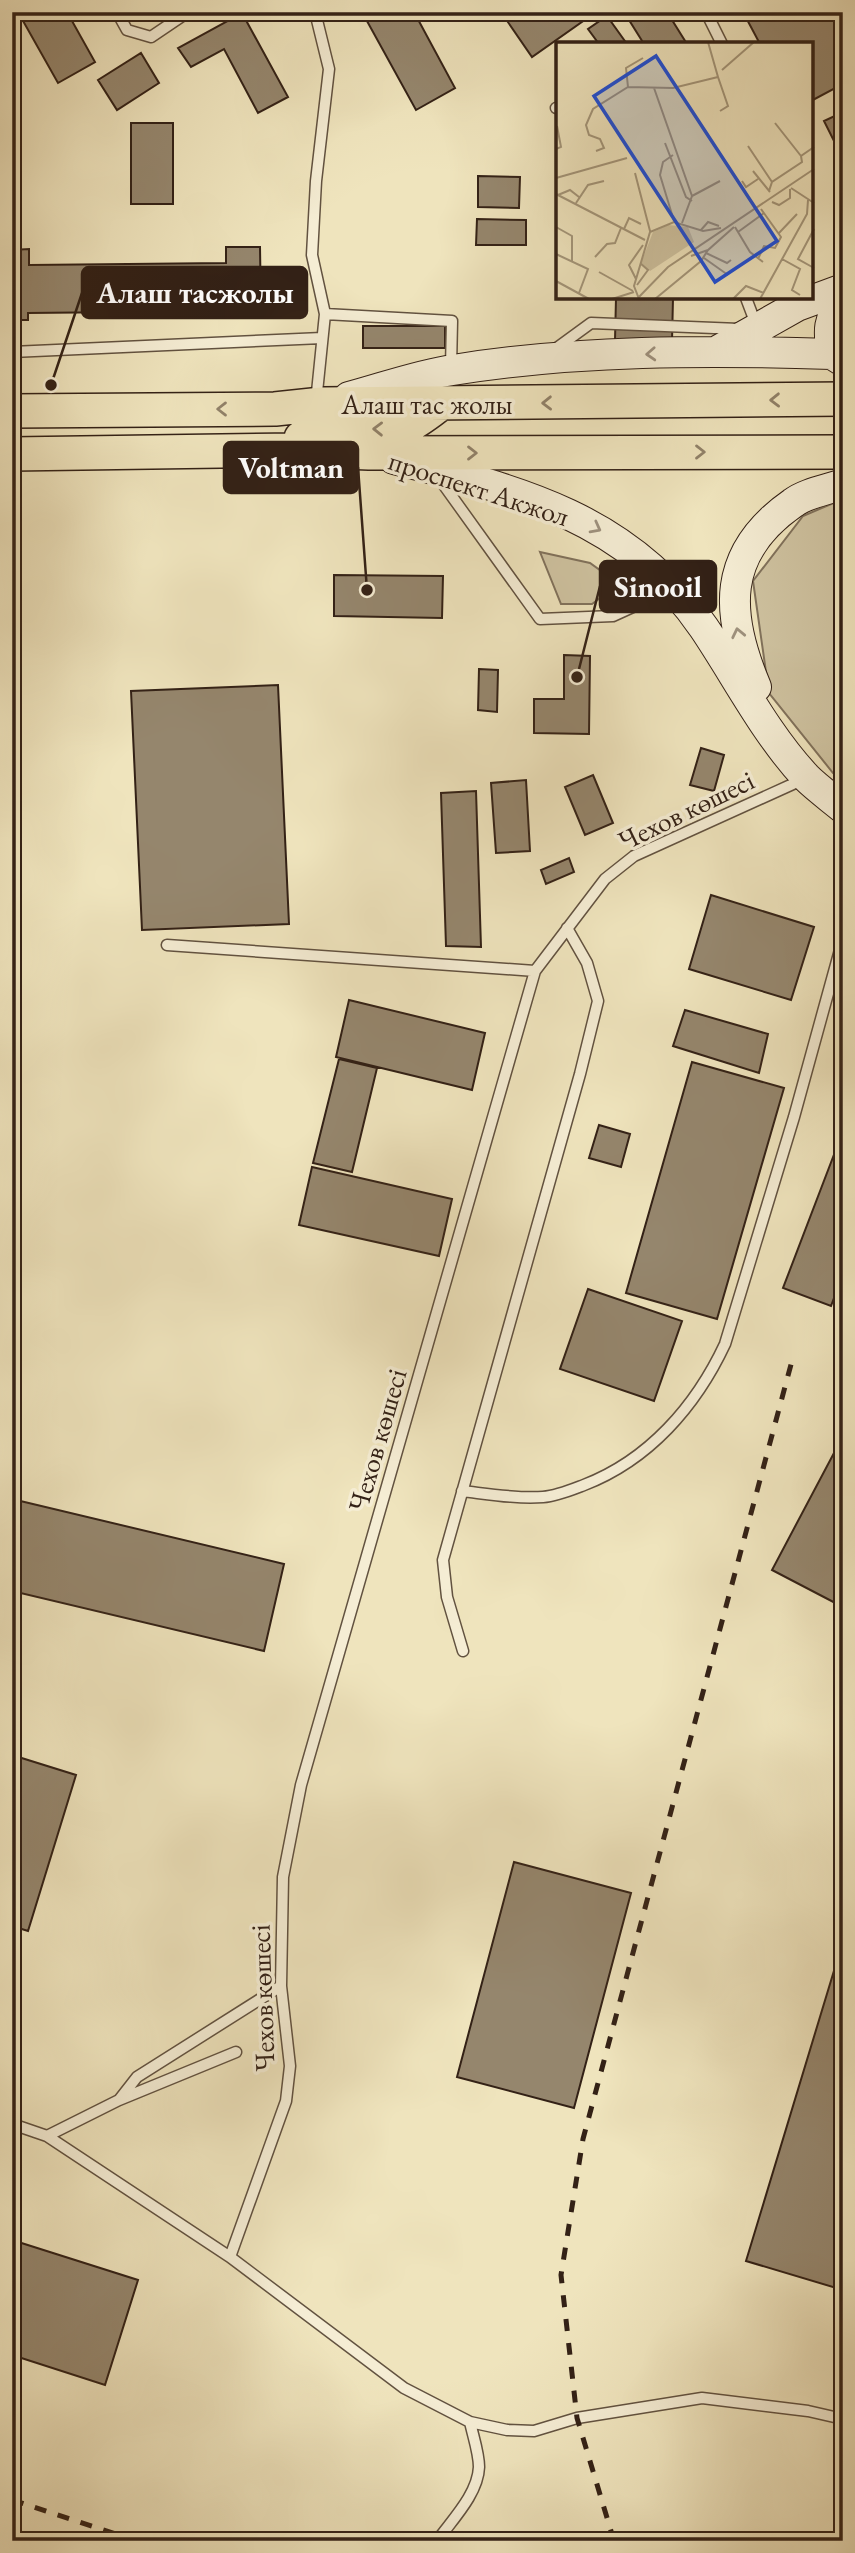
<svg xmlns="http://www.w3.org/2000/svg" width="855" height="2553" font-family="'EB Garamond',serif">
<rect width="100%" height="100%" fill="#efe4bd"/>
<filter id="stains"><feTurbulence type="fractalNoise" baseFrequency=".00286" numOctaves="4"/><feColorMatrix values="0 0 0 0 .2 0 0 0 0 .09 0 0 0 0 .02 0 0 0 .5 -.17"/></filter>
<radialGradient id="worn" r=".72"><stop offset=".6" stop-color="#630" stop-opacity="0"/><stop offset="1" stop-color="#630" stop-opacity=".3"/></radialGradient>
<path fill="#cfc3a1" stroke="#81725c" stroke-width="2" d="M843,499V779L833,773L769,693L753,581L803,516Z
M540,552L590,563L619,584L592,604H561Z"/>
<path fill="#95866d" stroke="#332116" stroke-width="2" d="M18,12H67L95,62L58,83Z
M362,12H414L455,88L416,110Z
M501,12H596L532,57Z
M624,12H667L687,44H644Z
M743,12H837L843,22V84L811,101V44H760Z
M242,13L288,97L258,113L224,49L191,67L178,48Z
M607,16L627,44H599L588,29Z
M141,53L159,83L117,110L98,80Z
M843,112V154L841,155L824,121Z
M131,123H173V204H131Z
M478,176L520,177L519,208L478,207Z
M477,219L526,220V245H476Z
M226,247H260L261,311H240V318H226V311L28,313V320H12V250L29,249V265L226,263Z
M616,298H673L672,341L615,340Z
M363,326H445V348H363Z
M334,575L443,576L442,618L334,616Z
M564,655L590,656L589,734L534,733V699H564Z
M479,669L498,670L497,712L478,710Z
M278,685L289,924L142,930L131,691Z
M701,748L724,755L714,791L690,785Z
M593,775L613,823L585,835L565,787Z
M526,780L530,851L496,853L491,783Z
M476,791L481,947L446,946L441,793Z
M569,858L574,872L546,884L541,870Z
M711,895L814,927L791,1000L689,969Z
M349,1000L485,1033L472,1090L336,1057Z
M685,1010L768,1034L759,1073L673,1046Z
M339,1059L377,1068L352,1172L313,1163Z
M692,1062L784,1088L717,1319L626,1293Z
M599,1125L630,1134L621,1167L589,1158Z
M843,1131V1274L831,1306L783,1288Z
M312,1167L452,1199L439,1256L299,1225Z
M588,1289L682,1321L654,1401L560,1369Z
M843,1436V1607L772,1570Z
M12,1499L284,1564L264,1651L12,1591Z
M12,1755L76,1775L28,1931L12,1926Z
M514,1862L631,1893L574,2108L457,2077Z
M843,1941V2290L746,2261Z
M12,2240L138,2280L105,2385L12,2355Z"/>
<g fill="none" stroke-linecap="round" stroke-linejoin="round">
<defs>
<path id="service" d="M117,12L127,30L151,37L188,12
M315,12L329,69L316,181L312,255L325,314L316,402
M706,12L722,44
M556,108H558
M746,298L757,327
M325,314L452,321L451,367
M554,350L591,323L739,329
M12,352L322,338
M438,477L540,619L613,616L670,590
M167,945L535,971
M462,1491C488,1494 517,1499 543,1497C557,1496 571,1490 584,1485C649,1460 696,1406 725,1344L794,1117L843,939
M463,1651L447,1597L443,1560L580,1074L598,1001L587,963L567,928
M119,2100L137,2077L281,1986
M12,2124L47,2136L230,2257L404,2388L470,2422L507,2430L534,2431L577,2418L702,2398L808,2411L843,2419
M47,2136L119,2100L236,2052
M230,2257L286,2101L290,2066L281,1986L283,1877L301,1785L535,971L605,879L634,856L804,779
M437,2541C452,2520 478,2494 479,2467C479,2453 473,2436 470,2422"/>
<path id="secondary" d="M719,350L797,306L843,289
M832,354C828,330 828,320 843,300
M349,397C383,388 418,375 453,370C576,350 708,350 832,354L843,361
M394,459C517,490 628,517 704,628C737,677 765,733 806,777C817,788 831,798 843,808
M756,687C725,614 721,553 793,503C806,493 827,490 843,484"/>
<path id="primary" d="M12,411L275,409L322,404L843,399
M301,438C323,417 368,434 396,429C413,426 426,414 439,405
M12,454L296,450L369,453L843,452"/>
</defs>
<use href="#service" stroke="#625240" stroke-width="13"/>
<use href="#secondary" stroke="#332116" stroke-width="32"/>
<use href="#primary" stroke="#332116" stroke-width="36"/>
<use href="#service" stroke="#f5edd4" stroke-width="10"/>
<use href="#secondary" stroke="#f5edd4" stroke-width="30"/>
<use href="#primary" stroke="#efe4bd" stroke-width="33"/>
<path stroke="#332116" stroke-width="5" stroke-dasharray="12 12" stroke-linecap="butt" d="M12,2500L137,2541
M614,2541L577,2418L561,2275L583,2139L793,1357"/>
</g>
<defs><path id="oneway-chevron" d="M-2-3.5L2.5 0L-2 3.5" fill="none" stroke-width="1.6" stroke-linecap="round" stroke-linejoin="round" transform="scale(1.75)"/></defs>
<g stroke="#9e917e">
<use href="#oneway-chevron" transform="translate(651 354) rotate(177)"/>
<use href="#oneway-chevron" transform="translate(596 528) rotate(28)"/>
<use href="#oneway-chevron" transform="translate(738 633) rotate(-102)"/>
</g>
<g stroke="#91826a">
<use href="#oneway-chevron" transform="translate(775 400) rotate(179)"/>
<use href="#oneway-chevron" transform="translate(547 403) rotate(179)"/>
<use href="#oneway-chevron" transform="translate(222 409) rotate(180)"/>
<use href="#oneway-chevron" transform="translate(378 429) rotate(-179)"/>
<use href="#oneway-chevron" transform="translate(700 452)"/>
<use href="#oneway-chevron" transform="translate(472 453)"/>
</g>
<g text-anchor="middle" dominant-baseline="central" stroke-width="7" stroke-linejoin="round" paint-order="stroke">
<g font-size="28" fill="#332116" stroke="#f5edd4">
<text x="427" y="404">Алаш тас жолы</text>
<text transform="translate(479 488) rotate(18)">проспект Акжол</text>
<text transform="translate(686 810) rotate(-26)">Чехов көшесі</text>
<text transform="translate(377 1440) rotate(-74)">Чехов көшесі</text>
<text transform="translate(262 1998) rotate(-92)">Чехов көшесі</text>
</g>
</g>
<g transform="translate(556 42)">
<rect width="257" height="257" fill="#efe4bd"/>
<path d="M112,183L132,185L138,200L94,229L85,221L97,190Z" fill="#cfc3a1"/>
<path fill="none" stroke="#a4967a" stroke-width="2" d="M166,28L198,0M162,35L172,64L164,69M72,45L70,26L87,16M98,46L136,154L126,181M219,81L245,114M109,101L130,155L136,159M192,104L216,140M0,107L5,105L1,84M40,109L48,106L44,97L33,93L30,83L37,67L72,45L117,46L162,35L152,0M117,113L107,120L104,133L118,179M197,129L214,150M79,131L94,189M0,136L71,116M186,139L190,145L202,137M235,146L258,161M213,149L216,140L246,120L245,114L258,105M0,152L89,198M2,153L14,148L23,155M136,154L164,139M216,160L223,163L234,156V147M20,161L32,143L48,139M0,185L16,194V219M179,185L194,210L207,220M68,187L73,176L85,182M258,187L242,217L258,226M145,188L152,180L163,184M182,190L208,171M223,191L241,172M150,211L171,221L175,218M0,212L32,227L23,251M135,214L152,208L178,185M39,215L51,202L59,201L65,186M148,216L172,233M202,217L208,204L219,206L225,195L205,167M226,217L244,227L236,248L244,253M43,230L77,249M80,237L73,223L87,203M0,239L33,257M81,243L92,228L84,221M56,257L78,250M81,257L112,225L258,127M83,257L78,244L94,190L118,180L147,189L165,186M99,257L145,219L152,208M177,257L190,244L208,251M204,257L251,172L252,158"/>
<path fill="#1d4ed8" fill-opacity="0.15" stroke="#1d4ed8" stroke-width="3.5" d="M100,14L221,199L159,240L38,54Z"/>
<rect width="257" height="257" fill="none" stroke="#332116" stroke-width="3.5"/>
</g>
<path fill="none" stroke="#332116" stroke-width="2.5" d="M51 385L82 293M367 590L358 467M577 677L600 586"/>
<g fill="#332116" stroke="#f5edd4" stroke-width="2.5">
<circle cx="51" cy="385" r="7"/>
<circle cx="367" cy="590" r="7"/>
<circle cx="577" cy="677" r="7"/>
</g>
<g fill="#332116" stroke="#332116" stroke-width="2.5">
<rect x="82" y="267" width="225" height="51" rx="7"/>
<rect x="224" y="442" width="134" height="51" rx="7"/>
<rect x="600" y="561" width="116" height="51" rx="7"/>
</g>
<g font-size="30" text-anchor="middle" font-weight="bold" fill="#fff">
<text x="195" y="303">Алаш тасжолы</text>
<text x="291" y="478">Voltman</text>
<text x="658" y="597">Sinooil</text>
</g>
<rect width="855" height="2553" fill="none" stroke="#efe4bd" stroke-width="42"/>
<rect x="14" y="14" width="827" height="2525" fill="none" stroke="#332116" stroke-width="3.5"/>
<rect x="21" y="21" width="813" height="2511" fill="none" stroke="#332116" stroke-width="2"/>
<rect width="100%" height="100%" filter="url(#stains)"/>
<rect width="100%" height="100%" fill="url(#worn)"/>
</svg>
